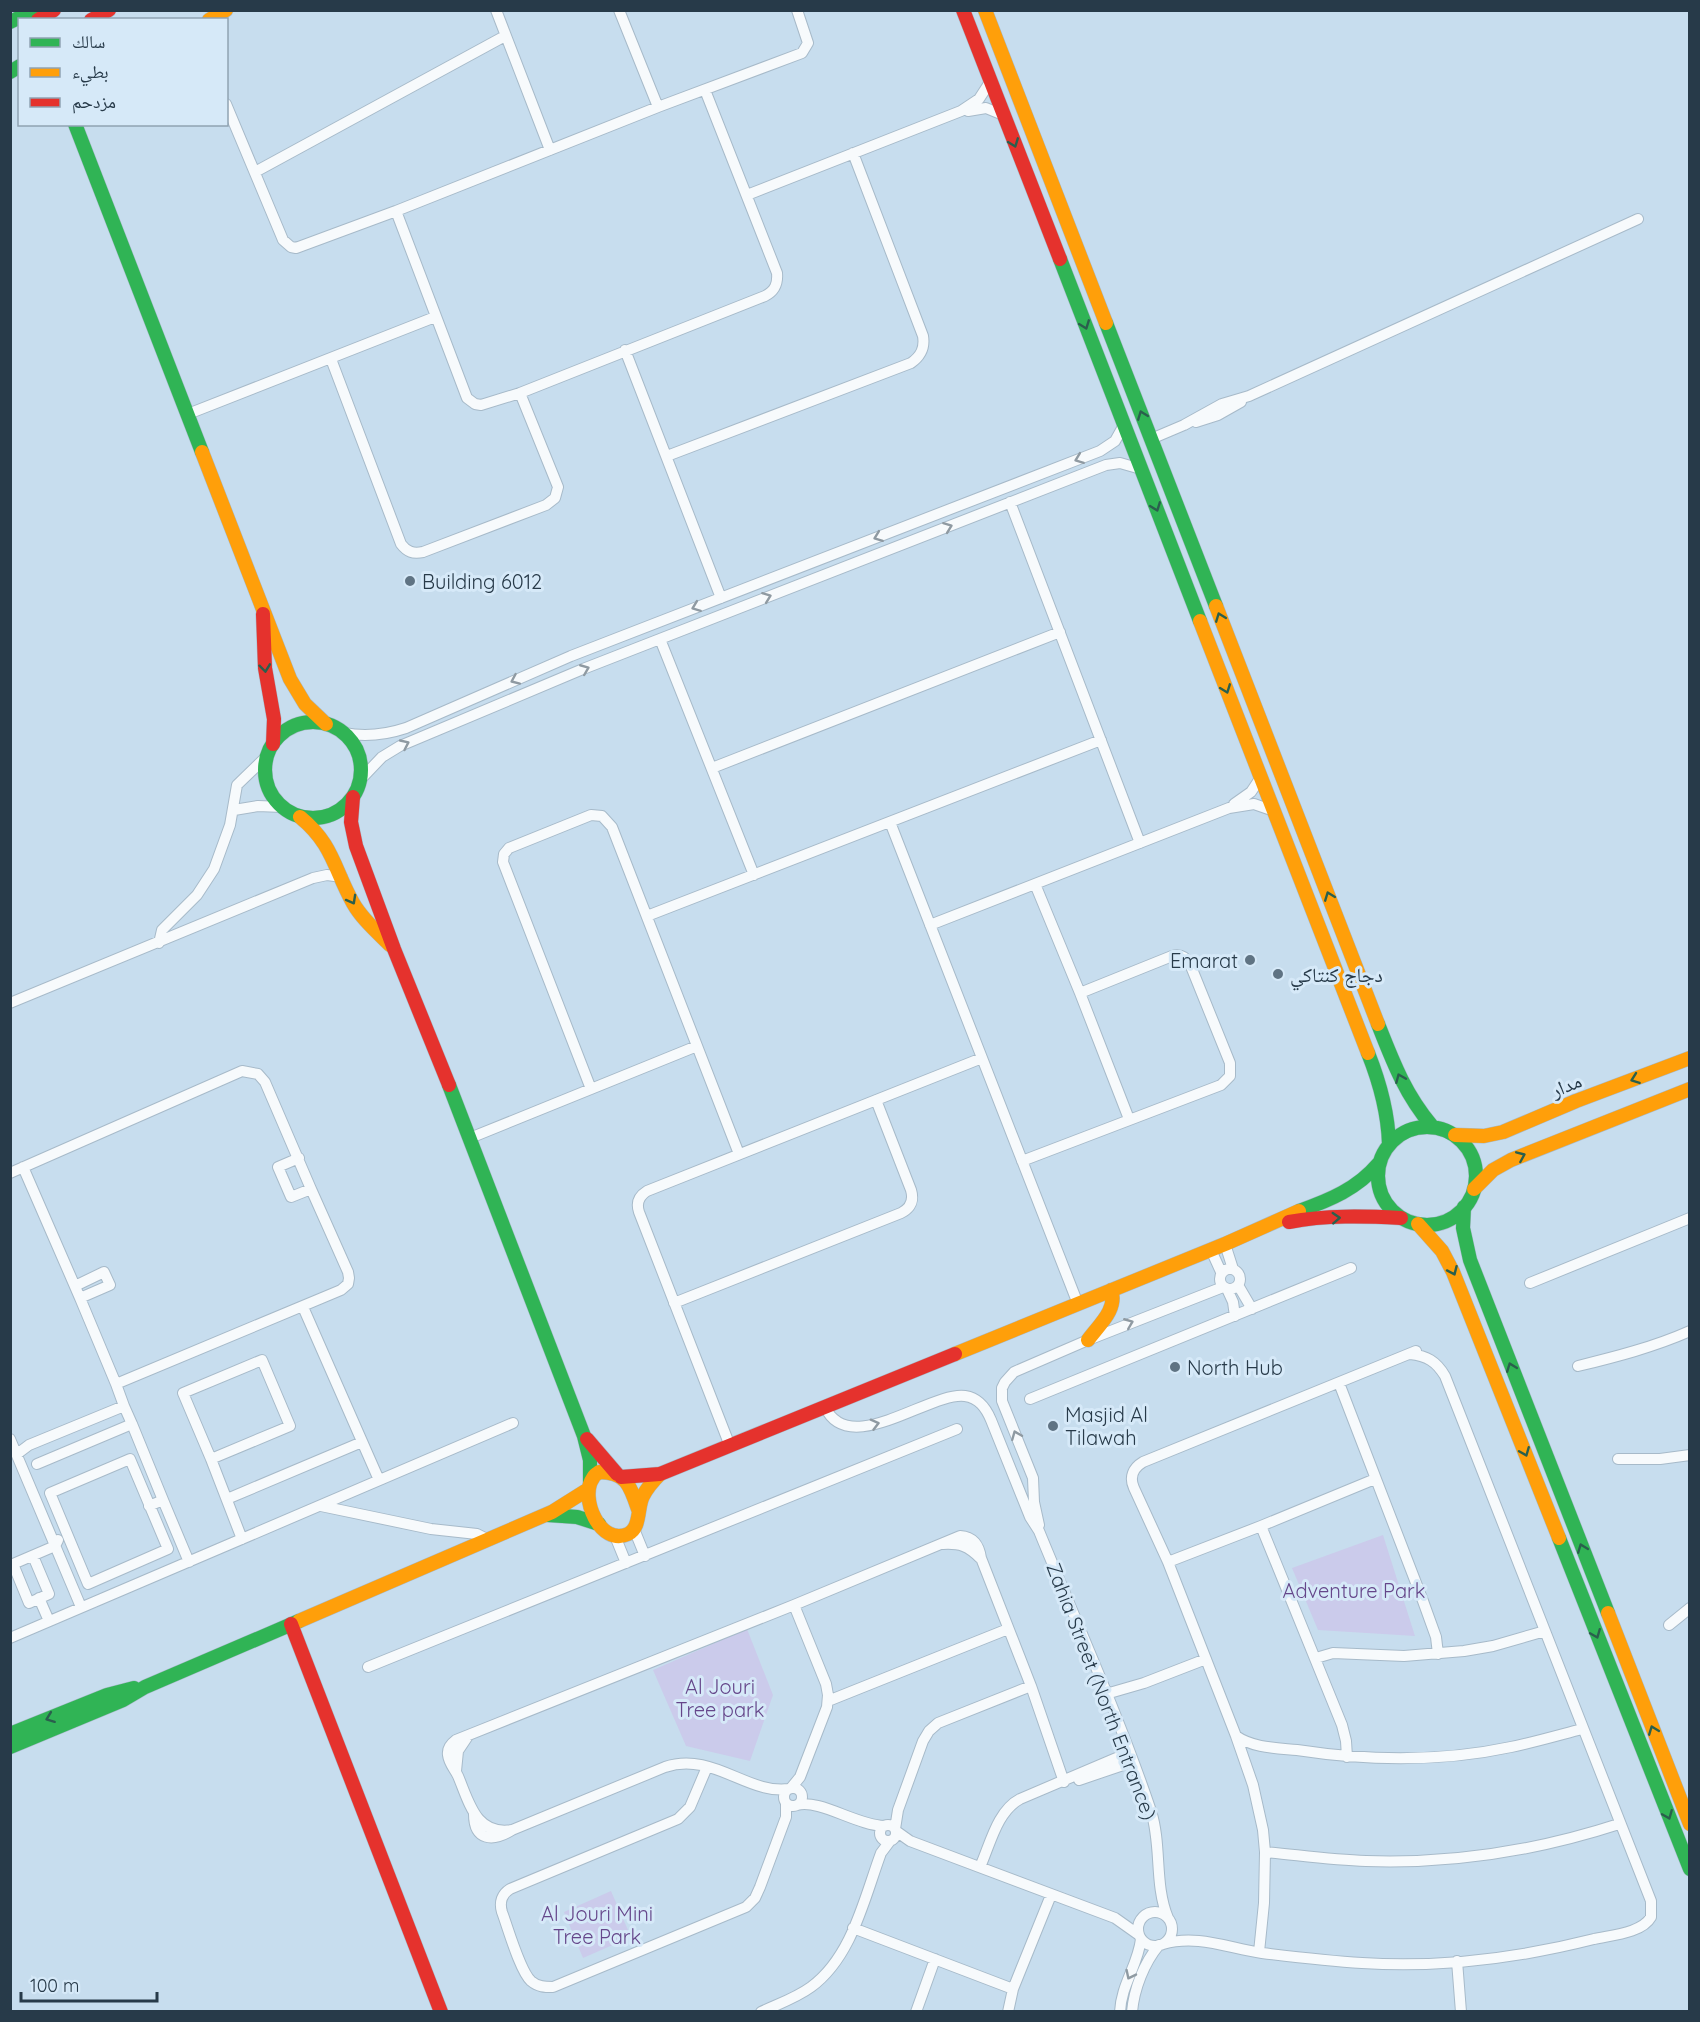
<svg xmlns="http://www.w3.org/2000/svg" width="1700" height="2022" font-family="Quicksand,'Noto Naskh Arabic',sans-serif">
<rect width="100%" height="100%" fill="#c7ddee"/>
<path fill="#cbcbeb" d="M1383,1535L1415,1636L1318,1630L1292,1568Z
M747,1629L773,1695L750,1761L686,1746L653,1670Z
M611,1891L631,1937L583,1958L564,1912Z"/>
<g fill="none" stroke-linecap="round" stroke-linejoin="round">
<defs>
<path id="street" d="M496,10L550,150
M619,10L658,107L802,53L808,43L797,10
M226,104L283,240L291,247L296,248L396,211L658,107
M968,111L986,108L1003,115
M255,172L505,36
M747,195L961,111L979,99L990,82
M396,211L467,398L475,404L481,405L520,393L765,296C775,291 778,284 777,273L705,90
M625,350L721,598
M331,359L401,544C407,552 413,554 423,552L546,505L555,498L558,487L556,482L520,393
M188,414L435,317
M1196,422L1218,415L1241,402
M1151,439L1184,425L1222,404L1249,396L1638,219
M667,456L911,363C921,356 925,348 923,336L853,153
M1010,502L1140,843
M660,639L754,875
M344,733C365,737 385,735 406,728L571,656L1100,451L1115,441L1124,425
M712,768L1060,632
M360,780L382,757L400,746L583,669L1106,465L1120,463L1141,469
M1234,804L1251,792L1261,777
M234,810L258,806L282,807
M890,822L1078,1304
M1035,884L1080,993L1129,1119
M647,916L1101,740
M930,925L1229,808L1254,804L1274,811
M159,943L162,930L197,895L214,869L230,825L237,785L267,756
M10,1003L313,878L327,875L342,877
M591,1089L503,862L504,854L509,848L591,815L602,816L612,827L739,1154
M470,1138L697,1046
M1022,1161L1221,1085L1230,1076V1063L1190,964C1186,957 1180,954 1172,956L1080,993
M23,1167C42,1211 61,1254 80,1298L110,1285L104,1272L75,1286
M10,1173L242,1071L258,1074L265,1082L311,1189L291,1197L278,1167L299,1158
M1225,1244L1233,1269
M1211,1250L1221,1272
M1220 1279a10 10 0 1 1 20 0a10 10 0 1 1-20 0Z
M1530,1283L1690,1218
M1238,1285L1252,1309
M1227,1289L1233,1302L1235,1316
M80,1298L116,1384
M674,1303L901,1213C911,1208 914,1200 911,1190L876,1100
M303,1307L379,1480
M262,1360L290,1426L211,1459L183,1393Z
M1578,1366C1615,1357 1654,1347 1690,1331
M1339,1383L1423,1601L1436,1637L1438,1654
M1030,1399L1351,1268
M825,1407C849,1459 931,1391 965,1396C979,1398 986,1408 991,1420L1030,1517L1039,1531C1077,1624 1119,1716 1151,1811C1162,1846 1154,1884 1168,1918
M132,1424L163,1500
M10,1439L81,1607
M730,1446L639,1212C636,1203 639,1196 647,1191L982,1058
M17,1454L29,1445L124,1406L116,1384L341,1290L348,1284L349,1278L348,1272L311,1189
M130,1459L168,1549L88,1584L50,1493Z
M211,1459L242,1539
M1618,1459H1660L1690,1455
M37,1464L132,1424L124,1406
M227,1499L362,1442
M149,1506L163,1500L189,1562
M321,1506L431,1529L477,1534L489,1540
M1039,1525L1034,1502L1033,1478L1002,1401V1388L1005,1382L1014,1372L1088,1340L1223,1287
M1261,1526L1342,1725L1346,1741L1347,1757
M634,1529L645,1556
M615,1536L626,1563
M943,1544C960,1543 968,1546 980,1558
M33,1556L49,1594L29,1603L13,1564L55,1546L58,1540
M1168,1562L1261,1526L1375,1479
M39,1598L49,1621
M1669,1625L1690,1608
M10,1638L513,1423
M1316,1658L1333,1653L1404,1656L1464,1651L1493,1646L1545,1631
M368,1667L957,1429
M1106,1694L1144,1683L1206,1659
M828,1701L1008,1629
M1236,1736C1253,1748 1277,1748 1297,1750C1369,1761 1441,1762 1511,1747C1535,1742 1559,1735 1582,1729
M707,1767L690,1807L678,1819L510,1889C502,1894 499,1902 502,1912C508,1928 520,1971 531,1981C538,1987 545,1987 553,1987L746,1907L755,1898L760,1887L786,1817V1803
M456,1771L458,1751L468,1736
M1079,1780L1132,1762
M791,1788L800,1777L827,1707L828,1695L826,1684L794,1605
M784 1797a9 9 0 1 1 18 0a9 9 0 1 1-18 0Z
M797,1805C820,1799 856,1825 884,1826
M474,1814C474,1841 493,1842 512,1830L665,1767C712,1751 748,1795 789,1789
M880 1833a8 8 0 1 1 16 0a8 8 0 1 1-16 0Z
M895,1829L898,1810L923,1741L929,1731L938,1723L1031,1686
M512,1830C476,1836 469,1802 458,1776C455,1769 449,1764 448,1755C447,1748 451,1744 456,1740L794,1605L960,1536C974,1537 979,1545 981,1558L1031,1686L1064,1782
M896,1831L910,1841L1115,1918L1139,1935
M1265,1852C1298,1855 1332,1860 1366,1861C1453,1864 1536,1851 1619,1824
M980,1867C990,1845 997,1811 1020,1799L1128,1753
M1138 1929a17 17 0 1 1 34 0a17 17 0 1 1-34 0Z
M853,1928L1013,1989
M1163,1944C1197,1934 1228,1948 1262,1953C1295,1957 1329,1961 1362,1963C1439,1968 1519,1958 1594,1939C1612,1935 1642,1933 1651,1917V1901L1445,1376C1436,1361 1427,1356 1410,1354
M1259,1952L1264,1903L1265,1852L1263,1830L1253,1785L1236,1736L1168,1562L1134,1488C1129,1477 1133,1468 1143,1462L1416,1351
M1457,1961L1461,2012
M761,2012C778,2004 796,1998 811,1987C852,1957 864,1899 881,1853L890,1841
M916,2012L935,1959
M1008,2012L1013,1989L1051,1895
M1120,2012C1121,1985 1138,1965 1141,1939
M1132,2012C1134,1989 1144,1963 1159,1945"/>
<path id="fast" d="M10,22L35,10
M10,72L20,66
M75,124L202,452
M1060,259L1200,621
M1106,323L1216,606
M265 770a48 48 0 1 1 96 0a48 48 0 1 1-96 0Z
M1378,1024C1393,1062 1405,1094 1432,1126
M1368,1053C1380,1083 1388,1111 1389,1144
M449,1085L584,1436L590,1460V1481
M1378 1176a49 49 0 1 1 98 0a49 49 0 1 1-98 0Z
M1464,1207L1463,1228L1470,1260L1608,1613
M1299,1211C1330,1200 1357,1189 1379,1163
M548,1515L577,1517L599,1524
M1559,1538L1690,1869
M10,1734L107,1695L134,1688
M10,1747L123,1700L145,1687L299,1621"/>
<path id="slow" d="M985,10L1106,323
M209,20L226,10
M202,452L290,679L305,704L326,724
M1216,606L1378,1024
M1200,621L1368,1053
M300,817C333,844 334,869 353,903C362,919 377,932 390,945
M1455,1135L1484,1136L1503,1132L1576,1101L1690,1058
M1474,1189L1493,1170L1511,1160L1690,1089
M1418,1224L1442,1251L1453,1272L1559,1538
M1088,1340C1099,1325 1118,1309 1111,1290
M955,1354L1225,1244L1299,1211
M638,1509C630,1485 626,1472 599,1472C597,1474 594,1475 593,1478C579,1497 600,1547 628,1534C641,1528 637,1507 643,1496C647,1488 653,1481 660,1474
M1608,1613L1690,1824
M299,1621L552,1512L587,1490"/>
<path id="jam" d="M963,10L1060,259
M38,20L54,10
M91,20L109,10
M263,614L265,668L274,719L273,744
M353,797L351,822L356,846L394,949L449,1085
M1289,1222C1326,1215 1364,1216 1401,1218
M587,1439L617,1474
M621,1477L660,1474L955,1354
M291,1624L441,2012"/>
</defs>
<use href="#street" stroke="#a7bac9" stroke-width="12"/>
<use href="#fast" stroke="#a7bac9" stroke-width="15"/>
<use href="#slow" stroke="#a7bac9" stroke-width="15"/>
<use href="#jam" stroke="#a7bac9" stroke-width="15"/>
<use href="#street" stroke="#f7fafc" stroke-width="10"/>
<use href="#fast" stroke="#30b455" stroke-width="14"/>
<use href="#slow" stroke="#ff9f0a" stroke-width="14"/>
<use href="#jam" stroke="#e5322d" stroke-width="14"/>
</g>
<defs><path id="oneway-chevron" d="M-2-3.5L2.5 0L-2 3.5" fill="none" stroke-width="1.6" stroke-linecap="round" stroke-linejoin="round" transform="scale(1.5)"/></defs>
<g stroke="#2a5f4d">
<use href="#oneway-chevron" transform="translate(1014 143) rotate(69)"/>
<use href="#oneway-chevron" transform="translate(1085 325) rotate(69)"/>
<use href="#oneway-chevron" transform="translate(1142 415) rotate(-111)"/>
<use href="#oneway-chevron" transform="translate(1156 507) rotate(69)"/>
<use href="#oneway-chevron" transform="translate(1220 617) rotate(-111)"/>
<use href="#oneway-chevron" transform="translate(265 668) rotate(83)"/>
<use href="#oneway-chevron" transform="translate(1226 689) rotate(69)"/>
<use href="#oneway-chevron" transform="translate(1329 896) rotate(-111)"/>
<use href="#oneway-chevron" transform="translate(352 900) rotate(61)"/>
<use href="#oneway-chevron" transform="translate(1400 1078) rotate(-113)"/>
<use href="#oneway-chevron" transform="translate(1635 1079) rotate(160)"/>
<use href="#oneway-chevron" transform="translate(1521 1156) rotate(-23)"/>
<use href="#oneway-chevron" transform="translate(1336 1218) rotate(-3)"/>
<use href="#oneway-chevron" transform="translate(1453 1271) rotate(66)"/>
<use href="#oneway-chevron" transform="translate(1511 1367) rotate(-111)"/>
<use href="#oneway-chevron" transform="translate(1525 1452) rotate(68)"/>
<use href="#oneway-chevron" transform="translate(1582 1548) rotate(-111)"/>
<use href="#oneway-chevron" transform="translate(1596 1634) rotate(68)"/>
<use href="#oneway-chevron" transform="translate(50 1718) rotate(159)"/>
<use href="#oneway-chevron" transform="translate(1653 1730) rotate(-111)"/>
<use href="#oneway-chevron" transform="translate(1668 1815) rotate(68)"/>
</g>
<g stroke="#8f9aa2">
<use href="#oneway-chevron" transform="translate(1079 459) rotate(159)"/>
<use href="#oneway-chevron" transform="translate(948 527) rotate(-21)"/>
<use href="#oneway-chevron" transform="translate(878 537) rotate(159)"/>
<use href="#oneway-chevron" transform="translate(767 597) rotate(-21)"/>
<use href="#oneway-chevron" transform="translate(696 607) rotate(159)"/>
<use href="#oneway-chevron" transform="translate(585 669) rotate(-22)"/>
<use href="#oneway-chevron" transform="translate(515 680) rotate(156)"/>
<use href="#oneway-chevron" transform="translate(405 744) rotate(-25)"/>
<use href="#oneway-chevron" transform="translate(1129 1323) rotate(-22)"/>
<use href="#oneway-chevron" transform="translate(875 1424) rotate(-15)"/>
<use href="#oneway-chevron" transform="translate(1016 1435) rotate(-112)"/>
<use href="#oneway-chevron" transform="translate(1130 1975) rotate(116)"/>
</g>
<g fill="#5f7383" stroke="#d6e9f8" stroke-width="2">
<circle cx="410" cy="581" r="6"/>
<circle cx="1250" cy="960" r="6"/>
<circle cx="1278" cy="974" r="6"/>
<circle cx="1175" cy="1367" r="6"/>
<circle cx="1053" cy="1426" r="6"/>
</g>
<g text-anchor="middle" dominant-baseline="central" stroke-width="6" stroke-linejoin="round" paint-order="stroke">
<g font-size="20" fill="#273a49" stroke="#d6e9f8" text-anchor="start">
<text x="422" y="581">Building 6012</text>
<text x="1238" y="960" text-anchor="end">Emarat</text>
<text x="1290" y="974">دجاج كنتاكي</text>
<text x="1187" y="1367">North Hub</text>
<text x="1065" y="1414">Masjid Al<tspan x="1065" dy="23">Tilawah</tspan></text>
</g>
<g font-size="20" fill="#273a49" stroke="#d6e9f8">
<text transform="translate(1566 1085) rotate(-22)">مدار</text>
<text transform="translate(1102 1691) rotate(69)">Zahia Street (North Entrance)</text>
</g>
<g font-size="20" fill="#65468a" stroke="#d6e9f8">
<text x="1354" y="1590">Adventure Park</text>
<text x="720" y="1686">Al Jouri<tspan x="720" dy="23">Tree park</tspan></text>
<text x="597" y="1913">Al Jouri Mini<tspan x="597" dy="23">Tree Park</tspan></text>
</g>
</g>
<rect width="1700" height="2022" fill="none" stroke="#273a49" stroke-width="24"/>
<rect x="18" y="18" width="210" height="108" fill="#d6e9f8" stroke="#90a3b2" stroke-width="1.5"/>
<rect x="30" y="38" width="30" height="9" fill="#30b455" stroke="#90a3b2" stroke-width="1.5"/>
<text x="72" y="48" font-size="18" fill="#273a49">سالك</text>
<rect x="30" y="68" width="30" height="9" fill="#ff9f0a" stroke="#90a3b2" stroke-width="1.5"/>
<text x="72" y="78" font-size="18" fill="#273a49">بطيء</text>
<rect x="30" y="98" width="30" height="9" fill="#e5322d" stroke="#90a3b2" stroke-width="1.5"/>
<text x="72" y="108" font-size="18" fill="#273a49">مزدحم</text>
<path d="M21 1992v9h136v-9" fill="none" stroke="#273a49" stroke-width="3"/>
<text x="30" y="1992" font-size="18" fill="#273a49" stroke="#d6e9f8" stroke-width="4.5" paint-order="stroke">100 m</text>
</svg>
